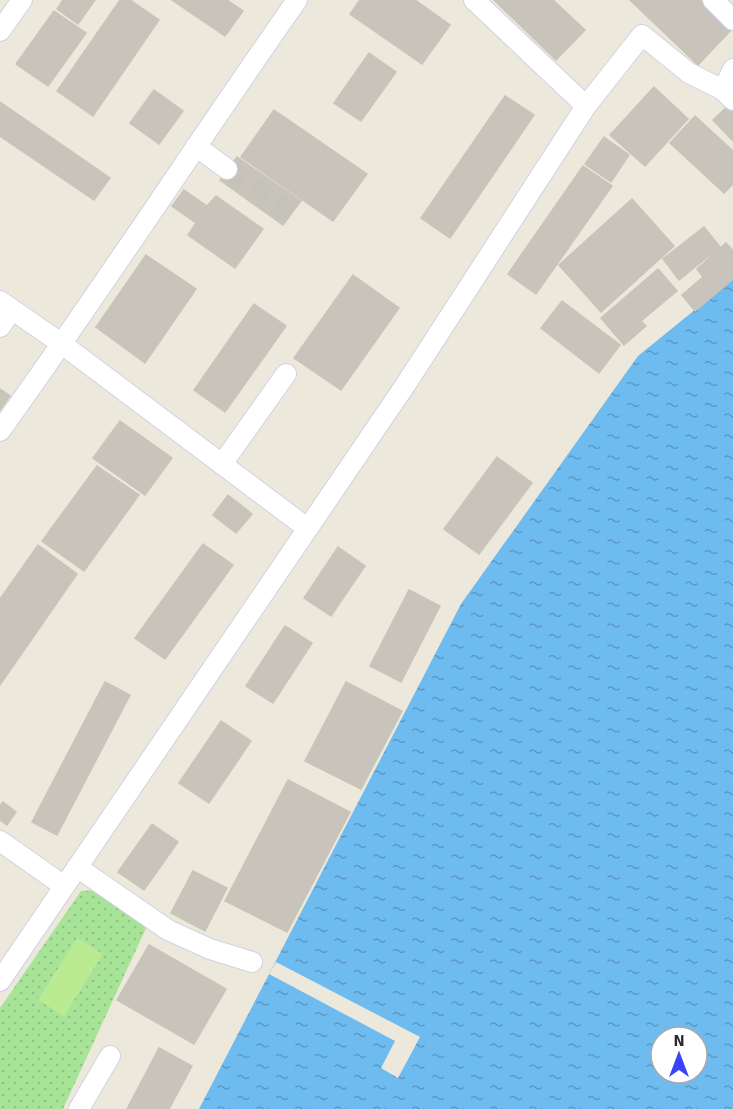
<svg xmlns="http://www.w3.org/2000/svg" width="733" height="1109" font-family="Signika,sans-serif">
<defs>
<pattern id="green-dots" width="8" height="8" patternUnits="userSpaceOnUse" patternTransform="scale(1.5)"><rect width="8" height="8" fill="#a7e498"/><path d="M2 2h.1M6 6h.1" fill="none" stroke="#90c483" stroke-width="1.8" stroke-linecap="round"/></pattern>
<pattern id="water-ripples" width="26" height="14" patternUnits="userSpaceOnUse" patternTransform="scale(1.5)"><rect width="26" height="14" fill="#6ebbf0"/><path d="M2 4q2-2 4 0t4 0M15 11q2-2 4 0t4 0" fill="none" stroke="#5b98c3"/></pattern>
</defs>
<rect width="100%" height="100%" fill="#ece8dc"/>
<path fill="url(#green-dots)" d="M97,890L147,926L63,1109H0V1008L81,891Z"/>
<path fill="#baeb93" d="M77,938L103,954L64,1016L38,1000Z"/>
<path fill="url(#water-ripples)" fill-rule="evenodd" d="M733,279V1109H199L461,604L638,356ZM661,1037H697V1073H661Z"/>
<path fill="#ece8dc" d="M276,962L420,1037L398,1078L381,1068L395,1041L269,974Z"/>
<path fill="#c8c4bb" stroke="#c8c4b6" stroke-width="1.5" d="M63,0H95L78,24L57,9Z
M120,0H130L159,20L93,116L57,91Z
M172,0H227L243,11L225,36Z
M360,0H415L450,25L422,64L350,14Z
M494,0H553L585,30L556,60Z
M630,0H700L731,30L698,65Z
M54,11L86,33L48,86L16,64Z
M369,53L396,72L361,121L334,103Z
M654,87L688,119L645,166L610,135Z
M154,90L183,111L159,144L130,123Z
M505,96L534,115L450,238L421,218Z
M0,102L110,178L94,200L0,136Z
M731,103L733,105V141L713,120Z
M274,110L367,174L333,221L241,157Z
M695,116L733,151V184L724,193L670,143Z
M604,137L629,155L611,182L585,164Z
M237,157L301,201L283,225L220,180Z
M583,166L612,186L536,294L508,274Z
M184,190L207,206L216,196L263,229L235,268L188,235L196,223L172,206Z
M632,199L674,246L601,312L559,265Z
M704,227L720,247L679,280L663,259Z
M726,243L733,251V279L695,311L682,295L703,277L697,269Z
M146,255L196,289L145,363L96,327Z
M658,269L677,291L641,321L646,326L624,345L601,318Z
M353,275L399,308L341,390L294,358Z
M562,301L620,345L599,373L541,328Z
M254,304L286,326L225,412L194,390Z
M0,389L10,396L0,410Z
M120,421L172,458L145,495L93,458Z
M497,457L532,483L479,554L444,529Z
M97,466L139,495L84,571L42,541Z
M228,495L252,514L236,533L213,515Z
M203,544L233,565L165,659L135,638Z
M38,545L77,574L0,685V599Z
M338,547L365,566L331,616L304,598Z
M409,590L440,606L401,682L370,666Z
M285,626L312,643L273,703L246,686Z
M105,682L130,695L57,835L32,822Z
M346,682L402,711L361,789L305,761Z
M221,721L251,741L209,803L179,783Z
M288,780L350,812L287,932L225,901Z
M3,802L16,812L7,825L0,820V806Z
M152,824L178,842L144,890L118,872Z
M193,871L227,888L205,931L171,913Z
M149,945L226,989L194,1044L117,1000Z
M159,1048L192,1066L169,1109H127Z"/>
<g fill="none" stroke-linecap="round" stroke-linejoin="round">
<path stroke="#c5c2b8" stroke-width="20" stroke-dasharray="20 10" stroke-linecap="butt" d="M227,169L291,214"/>
<defs>
<path id="minor" d="M474,0L586,106
M713,0L733,20
M0,31L22,0
M723,90L733,69
M196,146L227,169
M0,301L62,344L307,528
M0,327L12,310
M0,431C102,289 197,143 297,0
M222,464L286,374
M0,841L64,886
M77,867L168,930L210,949L252,962
M0,981L406,384L586,106L642,35L689,73L723,90L733,100
M79,1109L110,1056"/>
</defs>
<use href="#minor" stroke="#d1d2e3" stroke-width="22"/>
<use href="#minor" stroke="#fff" stroke-width="20"/>
</g>
<g transform="translate(679 1055)"><circle r="28" fill="#ffffff" stroke="#aaaaaa" stroke-width="1.5"/>
<path d="M0-4.5L10 22L0 15L-10 22Z" fill="#3a43fc"/>
<text y="-9" font-size="16" font-weight="bold" text-anchor="middle" fill="#2a2a2a">N</text>
</g>
</svg>
